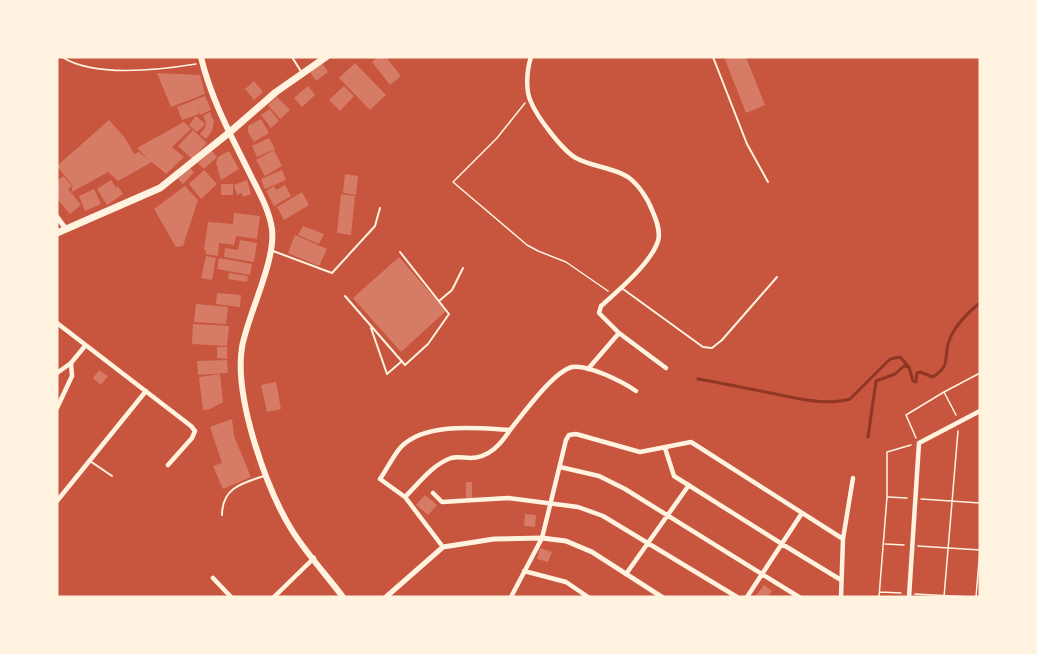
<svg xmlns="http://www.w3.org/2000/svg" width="1037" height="654" font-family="Georgia,serif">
<rect width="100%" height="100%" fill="#c8553d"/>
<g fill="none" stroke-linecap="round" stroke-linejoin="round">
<path stroke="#8f3625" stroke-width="3" d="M698,379C727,384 756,390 785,396C806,400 829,405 850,399L890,359L900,357L909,367
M868,437L876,381L895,374L904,366L909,367L913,381L916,382L917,373L920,372L933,377C950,365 944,362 948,344C953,327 966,314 980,303"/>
</g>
<path fill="#d67c66" d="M377,57H386L401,76L390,85L372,62Z
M724,57H746L765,105L746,113Z
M322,63L328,72L316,81L310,72Z
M355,63L386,95L370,110L339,78Z
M157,73L200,75L205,94L171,107Z
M254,81L263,92L254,100L245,89Z
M308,86L315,95L302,107L294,98Z
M344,86L354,96L340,111L329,100Z
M205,96L211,110L200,115L196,105L199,114L182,120L177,107Z
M277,97L290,110L280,119L268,105Z
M270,109L279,121L271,128L261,115Z
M210,112L214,122L212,131L206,139L200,134L205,128L206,122L203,116Z
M196,116L205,124L197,132L189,125Z
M261,119L269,133L254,142L248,132V126Z
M109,120L125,138L134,154L139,152L149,160L137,148L184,122L191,129L172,147L184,157L166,174L152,162L118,181L108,172L72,192V187L73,186L57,166Z
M193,130L207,143L192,159L178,146Z
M269,138L275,149L257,157L252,146Z
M274,150L282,166L265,176L256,160Z
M212,151L217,157L204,169L198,163Z
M229,151L239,169L221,180L216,163L218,157Z
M189,167L194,172L183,184L178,179Z
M204,170L217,184L201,199L189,184Z
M282,170L286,180L265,189L261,179Z
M345,174L358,176L356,195L343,193Z
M63,176L72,186L68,189L81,205L70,214L57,199L59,195L57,192V181Z
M111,180L116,188L118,186L123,194L107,205L97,189Z
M247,180L251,194L243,197L242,193L237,195L234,185Z
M221,184H233V195H221Z
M285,185L291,196L274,206L266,191L274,186L276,190Z
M185,186L198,200L183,246L176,247L154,209Z
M94,189L101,204L85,211L79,196Z
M302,192L309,205L284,220L277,207Z
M341,194L355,196L351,235L337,233Z
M234,213L260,216L257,239L236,236L234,245L219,243L218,256L206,254V251L204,250L208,222L233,224Z
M303,226L324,234L319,244L298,235Z
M295,235L327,249L319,266L288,253Z
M240,240L257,243L254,262L224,257L225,248L238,250Z
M206,256L216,258L212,280L201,278Z
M399,257L446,311L401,352L353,298Z
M219,258L252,264L250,275L217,269Z
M229,273L248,276L247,282L228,279Z
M217,293L241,295L240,307L216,304Z
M196,304L228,307L226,324L194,322Z
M193,324L229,326L227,346L192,344Z
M217,347H227V359L217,358Z
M227,360L228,373L198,375L197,361Z
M99,370L108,376L101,385L93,378Z
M220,374L223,402L210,409L203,410L199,377Z
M276,382L281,409L267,412L261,385Z
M232,419L234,436L251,477L223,489L213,466L222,463L210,427Z
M466,482H472V498H466Z
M425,495L437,505L428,515L416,505Z
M525,514L536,515L535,527L524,526Z
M540,548L552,552L548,562L537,559Z
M764,585L772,591L767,597H755Z"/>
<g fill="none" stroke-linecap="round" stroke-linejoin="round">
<path stroke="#fff3e0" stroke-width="1.5" d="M62,57C95,78 159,70 196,64
M525,103L497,138L453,182L527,245L538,251L566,262L608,291
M956,415L944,392L980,373
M916,438L906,415L944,392
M888,497L907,498
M921,499L980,503
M885,544L904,545
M918,546L980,550
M880,592L901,593
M915,594L971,597
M879,597L887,497V452L911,445
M944,597L958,431
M976,597L980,549"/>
<path stroke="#fff3e0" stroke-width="2" d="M292,57L302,73
M713,57L747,144L768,182
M273,251L332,273L375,226L380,208
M623,289L703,347L712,348L722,340L777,277
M345,296L405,365L428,344L449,314L400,252
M439,301L452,290L463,268
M371,328L387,374L402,361
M90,461L112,476
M222,515C222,488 242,483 264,476"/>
<path stroke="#fff3e0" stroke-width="4.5" d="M531,57C527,69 525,90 531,102C537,117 563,151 576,158C592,167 612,167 628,177C638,184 648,199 652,210C656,219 661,231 658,241C651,263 618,291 601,306L599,313L619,333L588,369
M57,323L191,426L195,431L192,438L168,465
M619,333L666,368
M57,373L71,363L85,346
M57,408L72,376L71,363
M665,448L674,476L782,544L841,580
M560,467L599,476L625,489L799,597
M433,493L442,502L508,498L578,507L603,516L737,597
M405,497C419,483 432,465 451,458C457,456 464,458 470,458C489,458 501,444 510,430
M57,501L146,391
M443,547L405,497L380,479C387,469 393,456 401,447C425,422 478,428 510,430C523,414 553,372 572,367C588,364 623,382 636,391
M524,571L566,582L588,597
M626,574L689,485
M213,578L231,597
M274,597L314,558
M511,597L542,538L566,440L569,435L576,434L640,452L691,442L843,539
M747,597L802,513
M841,597L843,539L853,478
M909,597L919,443L980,411"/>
<path stroke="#fff3e0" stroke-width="5" d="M57,217L66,229
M386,597L443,547L494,539L542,538L566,541L592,552L662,597"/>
<path stroke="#fff3e0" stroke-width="6" d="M201,57C210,96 230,134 248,170C257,189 269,208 272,229C276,261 248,314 242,347C234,397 266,489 293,532C308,555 327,576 343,597"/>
<path stroke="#fff3e0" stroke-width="7" d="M57,233L160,188L230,132L276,92L326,57"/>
</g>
<rect width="1037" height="654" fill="none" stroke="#fff3e0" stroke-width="117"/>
</svg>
